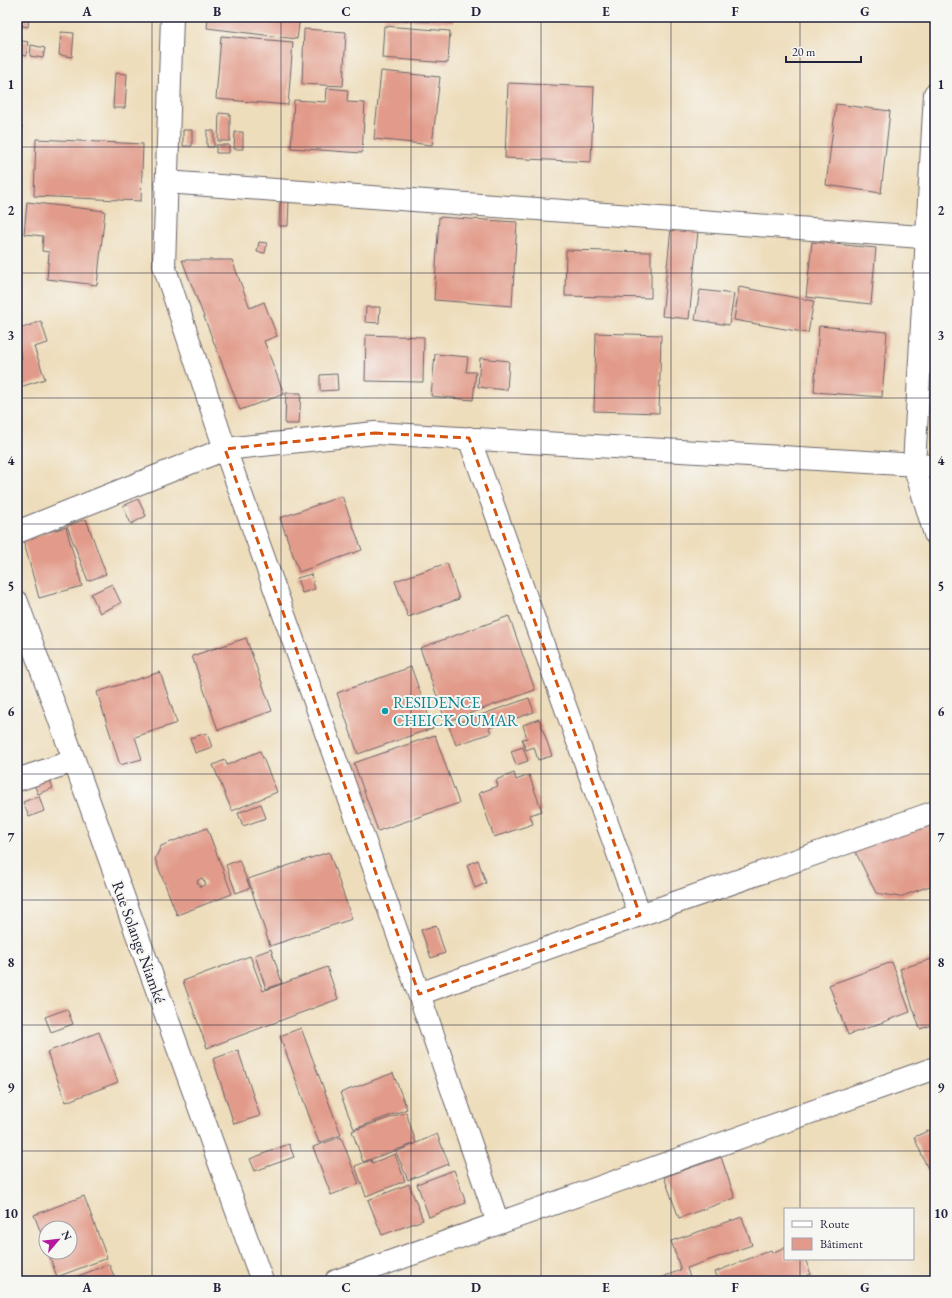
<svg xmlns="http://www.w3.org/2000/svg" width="952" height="1298" font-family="'EB Garamond',serif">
<rect width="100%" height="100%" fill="#f6f6f2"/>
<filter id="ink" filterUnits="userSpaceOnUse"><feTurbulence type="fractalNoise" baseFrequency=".025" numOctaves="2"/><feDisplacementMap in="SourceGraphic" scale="8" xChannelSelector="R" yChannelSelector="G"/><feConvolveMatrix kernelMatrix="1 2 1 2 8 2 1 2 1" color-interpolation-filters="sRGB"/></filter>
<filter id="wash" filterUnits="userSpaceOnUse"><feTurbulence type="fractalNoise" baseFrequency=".012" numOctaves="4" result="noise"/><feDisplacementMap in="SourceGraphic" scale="16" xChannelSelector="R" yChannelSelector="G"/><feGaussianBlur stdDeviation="0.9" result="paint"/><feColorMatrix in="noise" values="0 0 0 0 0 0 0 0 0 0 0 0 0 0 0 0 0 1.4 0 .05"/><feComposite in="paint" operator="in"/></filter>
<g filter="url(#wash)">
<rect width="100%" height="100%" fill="#edb"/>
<g id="blocks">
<path fill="#e29b8a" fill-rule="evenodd" d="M17,17H29L28,27L17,25Z
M208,17H300L297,39L207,28Z
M384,17H453V23L384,19Z
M384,26L450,31L448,63L382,58Z
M304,29L346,32L343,86L302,84Z
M61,32L74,33L72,57L59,55Z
M221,36L293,42L288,105L216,99Z
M17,40L28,42L26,56L17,54Z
M31,45L45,48L43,58L30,56Z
M381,71L440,77L432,145L374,139Z
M115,73L127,74L125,108H113Z
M508,83L594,87L591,162L505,158Z
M327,88L348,90L347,102L365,103L362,153L291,148L294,100L326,102Z
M836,104L890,111L881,193L826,185Z
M219,113L230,114V141H218Z
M17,126H22L20,197L17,196Z
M183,130H192V146H183Z
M207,130L214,131V147H207Z
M235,132H243V149H234Z
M36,139L143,144L141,201L34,196Z
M216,145H229V153H216Z
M280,200H289L288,226H279Z
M27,202L105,211L97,285L47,279L49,252L42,251L43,236L24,234Z
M439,217L517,222L512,306L434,300Z
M671,228L698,231L689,319L662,316Z
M259,242L267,243L265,253L257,252Z
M812,242L876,248L871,304L806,297Z
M566,250L651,252V298L565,296Z
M182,260H232L250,308L264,302L277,336L264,341L284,394L240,410Z
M739,287L814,301L808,333L734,320Z
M700,290L734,294L729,325L695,320Z
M366,307H380L379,323L365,322Z
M41,321L48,343L34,347L45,379L17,388V360L22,358L17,344V330Z
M819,326L887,332L882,397L814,392Z
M596,333L661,335L659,413L594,411Z
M366,335L424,337L423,382L365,381Z
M435,354L468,357L466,372H476L473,400L431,396Z
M480,358L509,361L507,390L478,387Z
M337,374L338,390L320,391V375Z
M286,393H301L299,424H285Z
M342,496L362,550L299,572L280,518Z
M138,499L146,516L131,524L123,506Z
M86,519L106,574L88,581L67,526Z
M66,527L82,586L39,598L23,539Z
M447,563L459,599L408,617L395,581Z
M311,574L315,589L302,593L297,578Z
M112,584L121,603L100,613L91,594Z
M509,616L535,690L446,722L420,648Z
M246,638L272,711L218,730L192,656Z
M411,667L433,728L358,754L337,693Z
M160,672L177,723L135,737L142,759L120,765L97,692Z
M529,698L534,712L489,728L491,733L456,745L449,726Z
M539,719L552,756L538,760L534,747L526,750L522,739L527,738L523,725Z
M207,733L212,747L195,753L190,738Z
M435,735L459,803L378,831L354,763Z
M523,747L528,761L516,765L511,751Z
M260,751L277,792L232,811L213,765L225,760L227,765Z
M514,773L516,780L529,775L542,811L530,815L533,824L494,837L479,793L498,786L496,780Z
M48,774L53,788L38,794L32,780Z
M39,796L44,811L29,817L23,802Z
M261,804L266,818L243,826L238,813Z
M935,818V884L900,897L876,893L852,845Z
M207,828L232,894L177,915L155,859L161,846ZM202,878L206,884L200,887L197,881Z
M329,852L352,919L270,946L248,879Z
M239,860L250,888L236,893L226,865Z
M478,860L486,883L475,888L467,865Z
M436,925L445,953L431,958L421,930Z
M271,949L282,983L266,989L255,955Z
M250,956L263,991L327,967L338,999L207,1048L183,981Z
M935,958V1024L920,1029L900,969Z
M892,962L910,1012L848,1035L829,985Z
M67,1009L73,1024L51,1032L45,1017Z
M301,1028L341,1135L319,1143L280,1036Z
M99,1032L118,1082L66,1102L47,1052Z
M238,1050L260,1116L234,1124L213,1059Z
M393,1073L407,1109L354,1129L340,1093Z
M406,1112L416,1143L363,1162L352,1131Z
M935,1128V1183H934L914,1137Z
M437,1134L449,1164L408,1180L396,1152Z
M341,1137L359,1184L331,1195L313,1147Z
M289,1144L294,1157L255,1171L250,1159Z
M395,1154L405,1181L366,1196L355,1166L371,1160L372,1163Z
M721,1157L735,1198L679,1218L664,1177Z
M454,1170L466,1203L429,1217L417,1184Z
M409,1184L423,1220L382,1235L368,1200Z
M84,1196L107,1258L57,1277L48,1252H70V1228H46V1246L34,1215Z
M742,1217L752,1245L687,1268L691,1281H652L681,1270L671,1241Z
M785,1247V1259H805L811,1274L793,1281H719L715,1272L771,1250L772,1253Z
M109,1264L116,1281H66Z"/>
</g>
</g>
<g filter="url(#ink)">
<use href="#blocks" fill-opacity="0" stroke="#696368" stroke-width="1"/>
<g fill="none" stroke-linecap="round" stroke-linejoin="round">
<defs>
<path id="minor" d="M172,17L164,266L225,449L419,994L498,1223
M935,94L914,465L935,534
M166,182L935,238
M469,438L640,915
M17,532L225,449L375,433L935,466
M17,602L262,1281
M17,780L74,761
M419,994L640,915L935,812
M336,1281L935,1068"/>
</defs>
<use href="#minor" stroke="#696368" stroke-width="24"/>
<use href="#minor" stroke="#fff" stroke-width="22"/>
</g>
</g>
<path fill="none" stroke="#d45411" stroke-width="3" stroke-dasharray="8 5" stroke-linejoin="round" d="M375,433L469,438L640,915L419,994L225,449Z"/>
<path fill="none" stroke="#22223b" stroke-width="1" stroke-opacity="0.55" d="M152,17V1281M281,17V1281M411,17V1281M541,17V1281M671,17V1281M800,17V1209M17,147H935M17,273H935M17,398H935M17,524H935M17,649H935M17,774H935M17,900H935M17,1025H935M17,1151H935M800,1259V1281"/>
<circle fill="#0f9aa8" stroke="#f6f6f2" stroke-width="1.5" cx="385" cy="711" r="4"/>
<g text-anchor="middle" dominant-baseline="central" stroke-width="4" stroke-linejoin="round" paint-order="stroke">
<g font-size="16" fill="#0d838f" stroke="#f6f6f2" text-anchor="start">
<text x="393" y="702">RESIDENCE<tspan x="393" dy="18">CHEICK OUMAR</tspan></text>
</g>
<g font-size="16" fill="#22223b" stroke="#f6f6f2">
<text transform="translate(139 942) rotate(70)">Rue Solange Niamké</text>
</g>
</g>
<rect width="952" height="1298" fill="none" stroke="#f6f6f2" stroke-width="44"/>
<rect x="784" y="1208" width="130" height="52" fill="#f6f6f2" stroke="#a1a1a9"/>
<rect x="792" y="1221" width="20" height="6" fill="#ffffff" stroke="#a1a1a9"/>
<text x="820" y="1228" font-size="12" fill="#22223b">Route</text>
<rect x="792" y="1238" width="20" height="12" fill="#e29b8a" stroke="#a1a1a9"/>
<text x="820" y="1248" font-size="12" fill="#22223b">Bâtiment</text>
<g transform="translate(58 1240) rotate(62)"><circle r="19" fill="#f6f6f2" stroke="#a1a1a9"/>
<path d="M0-3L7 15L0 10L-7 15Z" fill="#b5179e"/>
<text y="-6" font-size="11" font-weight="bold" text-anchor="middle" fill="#22223b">N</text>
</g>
<path d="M786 56v6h75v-6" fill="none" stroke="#22223b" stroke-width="2"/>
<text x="792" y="56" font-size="12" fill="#22223b" stroke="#f6f6f2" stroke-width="3" paint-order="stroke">20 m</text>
<rect x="22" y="22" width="908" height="1254" fill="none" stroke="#22223b" stroke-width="1.5"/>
<g font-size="13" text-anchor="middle" font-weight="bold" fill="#22223b">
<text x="87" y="16">A</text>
<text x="217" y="16">B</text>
<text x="346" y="16">C</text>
<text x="476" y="16">D</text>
<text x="606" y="16">E</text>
<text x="735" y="16">F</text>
<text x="865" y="16">G</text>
<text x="11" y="89">1</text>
<text x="941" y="89">1</text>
<text x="11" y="215">2</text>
<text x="941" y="215">2</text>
<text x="11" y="340">3</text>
<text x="941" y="340">3</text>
<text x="11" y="465">4</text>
<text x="941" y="465">4</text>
<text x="11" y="591">5</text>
<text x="941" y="591">5</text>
<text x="11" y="716">6</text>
<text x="941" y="716">6</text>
<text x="11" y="842">7</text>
<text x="941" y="842">7</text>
<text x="11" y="967">8</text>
<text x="941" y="967">8</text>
<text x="11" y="1092">9</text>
<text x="941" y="1092">9</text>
<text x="11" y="1218">10</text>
<text x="941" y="1218">10</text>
<text x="87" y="1292">A</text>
<text x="217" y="1292">B</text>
<text x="346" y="1292">C</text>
<text x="476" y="1292">D</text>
<text x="606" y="1292">E</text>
<text x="735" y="1292">F</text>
<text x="865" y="1292">G</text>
</g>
</svg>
